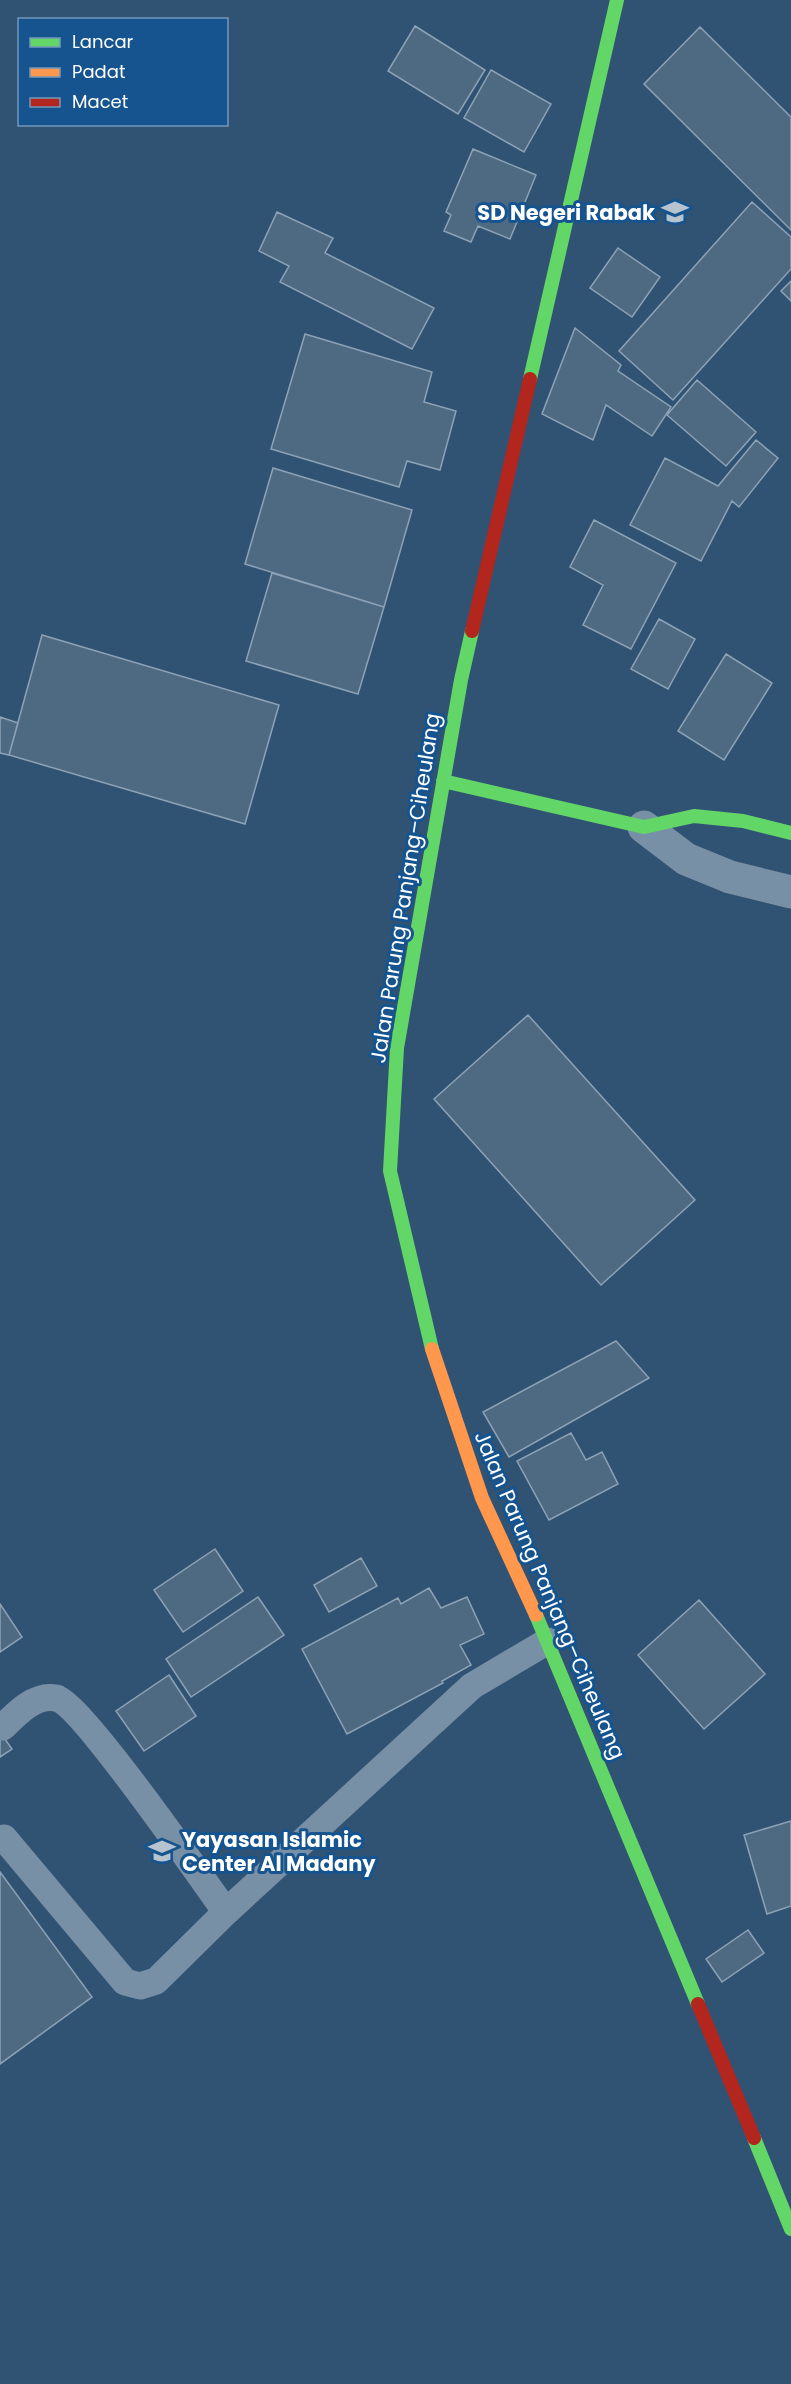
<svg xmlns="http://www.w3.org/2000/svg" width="791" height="2384" font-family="Poppins,sans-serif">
<rect width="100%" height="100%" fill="#315373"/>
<path fill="#4e6a83" stroke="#8da2b5" stroke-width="1.5" d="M415,26L485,70L458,114L388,71Z
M700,27L791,117V230L644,84Z
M491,70L551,104L524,152L464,118Z
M473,149L536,175L510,239L478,226L471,242L444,231L451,215L446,212Z
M752,202L791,237V269L673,400L619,351Z
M277,212L333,238L325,253L434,308L412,349L280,282L289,266L259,251Z
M618,248L660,277L632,317L590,288Z
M791,281V301L781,291Z
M575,328L621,365L618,371L671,407L652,436L606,405L593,440L542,414Z
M305,334L432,372L424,402L456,411L440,470L407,461L399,487L271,449Z
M697,380L756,432L726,466L667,415Z
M756,440L778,458L739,507L732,501L701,561L630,525L665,458L718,486Z
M273,468L412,510L384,607L245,564Z
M594,520L676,563L631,649L583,625L603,585L570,567Z
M272,573L384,607L358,694L246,661Z
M659,619L695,639L668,689L631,669Z
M42,635L279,705L245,824L9,755Z
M726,654L772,683L724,760L678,731Z
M0,717L18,723L9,755L0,753Z
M528,1015L695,1200L601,1285L434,1099Z
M616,1341L649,1378L509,1457L483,1412Z
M571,1433L586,1460L602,1452L618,1484L549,1520L517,1461Z
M215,1549L243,1591L183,1632L154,1590Z
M361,1558L377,1586L329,1612L314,1585Z
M429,1588L441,1608L467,1597L484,1634L460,1645L471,1665L442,1681L443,1683L347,1734L302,1649L398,1598L401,1604Z
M258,1597L284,1635L191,1697L166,1659Z
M699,1600L765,1674L704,1729L638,1655Z
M0,1604L22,1637L0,1652Z
M169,1675L196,1716L144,1751L116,1711Z
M0,1732L12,1749L0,1757Z
M791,1821V1906L767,1914L744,1835Z
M0,1872L92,1997L0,2064Z
M748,1930L764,1953L722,1982L706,1959Z"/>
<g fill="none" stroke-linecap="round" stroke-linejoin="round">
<path stroke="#7890a6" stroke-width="27" d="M3,1727C17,1713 35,1694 56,1698C81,1704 203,1880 226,1912
M4,1838L125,1982L140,1986L156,1981L226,1912L472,1686L548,1641"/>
<path stroke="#7890a6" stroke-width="33" d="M644,827L686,859L730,877L791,892"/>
<path stroke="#63d668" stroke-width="14" d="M530,379L617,0
M443,781L644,827L694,816L743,821L791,833
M432,1349L390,1171L397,1048L461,680L472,631
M536,1615L698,2004
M754,2138L791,2229"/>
<path stroke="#ff974d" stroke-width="14" d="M432,1349L482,1498L536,1615"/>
<path stroke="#b3261e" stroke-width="14" d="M472,631L530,379
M698,2004L754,2138"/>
</g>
<defs>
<symbol id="school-bare" viewBox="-9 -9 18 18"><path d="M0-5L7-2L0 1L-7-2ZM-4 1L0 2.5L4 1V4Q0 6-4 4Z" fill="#b7c3ce" stroke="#15548f" stroke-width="2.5" paint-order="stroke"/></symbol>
</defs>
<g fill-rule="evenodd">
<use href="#school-bare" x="656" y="193" width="38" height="38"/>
<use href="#school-bare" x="143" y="1832" width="38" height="38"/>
</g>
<g text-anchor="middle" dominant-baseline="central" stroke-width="6" stroke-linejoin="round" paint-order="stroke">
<g font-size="21" font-weight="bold" fill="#fff" stroke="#15548f" text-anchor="end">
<text x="655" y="212">SD Negeri Rabak</text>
<text x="182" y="1839" text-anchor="start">Yayasan Islamic<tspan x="182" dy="24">Center Al Madany</tspan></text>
</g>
<g font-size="21" fill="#fff" stroke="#15548f">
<text transform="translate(405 888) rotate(-81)">Jalan Parung Panjang–Ciheulang</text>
<text transform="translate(550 1595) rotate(67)">Jalan Parung Panjang–Ciheulang</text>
</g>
</g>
<rect x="18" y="18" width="210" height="108" fill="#15548f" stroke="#7398bc" stroke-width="1.5"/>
<rect x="30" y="38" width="30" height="9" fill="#63d668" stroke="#7398bc" stroke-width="1.5"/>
<text x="72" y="48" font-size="18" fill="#ffffff">Lancar</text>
<rect x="30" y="68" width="30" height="9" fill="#ff974d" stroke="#7398bc" stroke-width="1.5"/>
<text x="72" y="78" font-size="18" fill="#ffffff">Padat</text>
<rect x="30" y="98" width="30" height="9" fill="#b3261e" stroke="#7398bc" stroke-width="1.5"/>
<text x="72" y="108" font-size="18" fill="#ffffff">Macet</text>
</svg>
